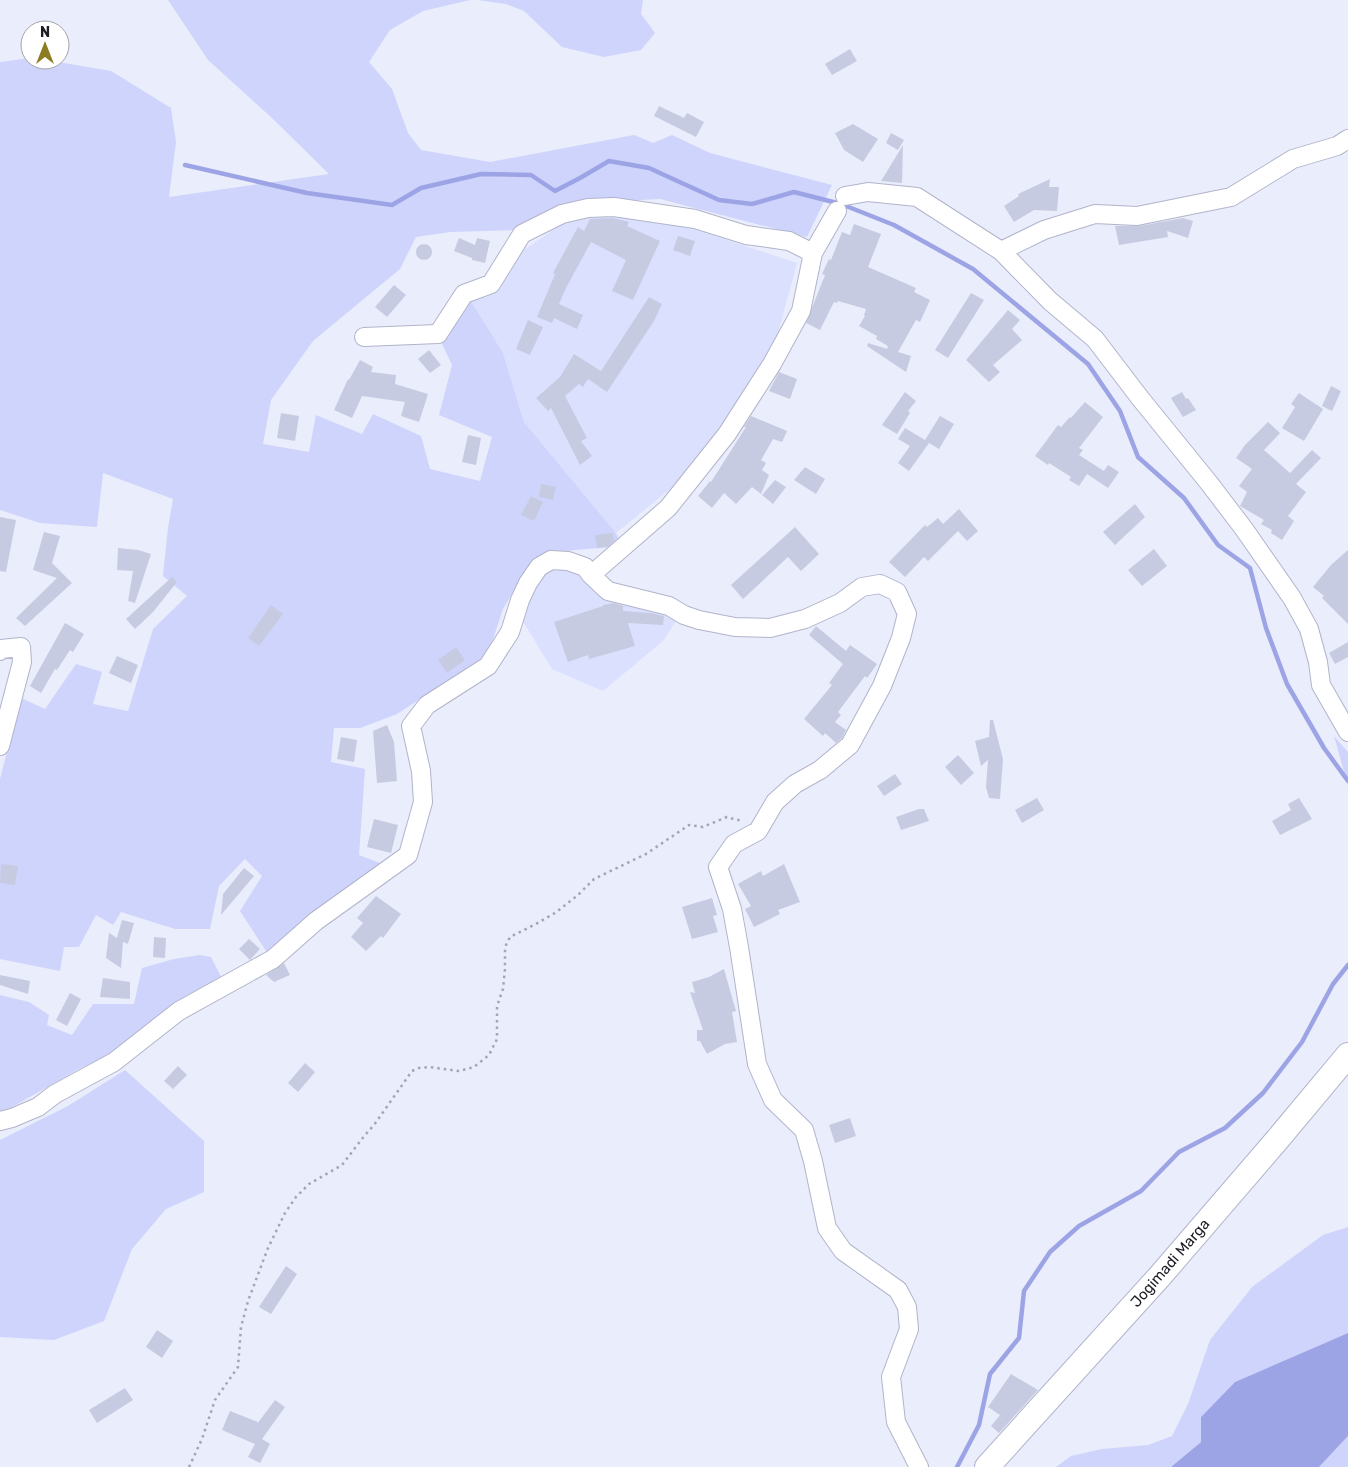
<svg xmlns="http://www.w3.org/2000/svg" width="1348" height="1467" font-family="Rubik,sans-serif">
<rect width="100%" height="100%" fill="#eaedfb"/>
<path fill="#dbe0fe" d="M596,210L678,224L797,263L774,348L685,477L616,533L524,422L503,353L471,301L489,296L522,251L562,224Z
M557,568L575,572L603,594L670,613L676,621L663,641L603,691L552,669L522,620L530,597L539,577Z"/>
<path fill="#cfd4fc" d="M168,0H470L423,11L390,30L369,62L392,89L408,133L421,150L490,162L634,135L653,143L672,135L710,153L832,185L807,237L660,199L563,204L516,230L450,232L416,237L400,269L313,341L271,400L263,444L309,452L316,415L362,434L373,414L421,436L430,469L480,481L492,437L439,415L452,365L435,329L471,301L503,353L524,422L616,533L620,541L615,547L574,550L544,555L525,572L503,609L488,654L397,714L360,728H334L331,762L365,769L359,855L385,865L341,892L290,932L268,954L240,911L262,876L245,859L219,886L210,929H175L121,912L113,925L96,915L79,947H64L60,971L0,959V779L21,698L45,709L76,664L102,672L93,704L128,711L153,629L187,596L163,576L168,528L173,499L103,473L97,527L40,523L0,510V62L30,58V60H47L111,71L171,108L176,142L169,197L329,174L273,119L208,60Z
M478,0H643L641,14L655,33L641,50L604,57L562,47L524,11L506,4Z
M1334,736L1348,752V786Z
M200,955L211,957L222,979L117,1051L77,1070L0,1114V995L29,1002L49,1015L47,1025L72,1035L93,1004H134L142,968L174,959Z
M125,1070L204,1141V1192L166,1209L132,1249L104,1321L54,1340L0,1337V1140L68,1106Z
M1348,1227V1333L1235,1382L1201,1417V1442L1171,1467H1056L1071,1456L1102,1449L1148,1445L1172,1436L1188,1404L1210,1340L1252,1287L1323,1235Z
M1348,1436V1467H1319Z"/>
<path fill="#9da4e5" d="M1348,1333V1436L1319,1467H1171L1201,1442V1417L1235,1382Z"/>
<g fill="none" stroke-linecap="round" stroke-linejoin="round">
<path stroke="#9da4e5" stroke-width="4.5" d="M185,165L307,193L392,205L421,188L481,174L531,175L555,191L580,178L609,161L649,168L719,200L752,204L794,192L841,204L894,225L973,269L1088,364L1120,411L1138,457L1184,498L1218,545L1250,568L1266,628L1287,684L1324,748L1348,781
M957,1467L979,1425L990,1374L1019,1338L1024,1291L1050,1252L1079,1226L1141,1191L1179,1152L1225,1128L1263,1093L1302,1042L1333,984L1348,965"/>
</g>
<path fill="#c7cbe2" d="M850,49L857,61L832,75L825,64Z
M659,106L684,118L687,113L704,122L696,137L654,116Z
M853,124L878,139L863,162L844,150L835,133Z
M891,133L904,140L898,150L886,143Z
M903,145L902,183L881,181Z
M1050,179L1049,187H1059L1057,211L1034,210L1014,222L1004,206L1019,196L1018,194Z
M613,218L629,222L627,226L660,241L633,300L612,291L626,260L591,242L566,288L559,304L583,315L577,329L554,318L552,323L537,317L555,274L553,273L578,227L584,231L590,219Z
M1183,218L1193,221L1188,238L1167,231L1168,237L1119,245L1115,226H1139Z
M854,224L881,234L868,267L916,288L914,292L930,300L920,322L916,320L898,352L911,356L906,372L867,346L868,343L887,349L888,346L876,339L877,336L859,326L865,316L864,315L866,309L838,301L837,303L834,302L820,330L806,323L825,275L822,274L829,259L831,260L842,232L850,235Z
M678,236L695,241L690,256L673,250Z
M459,238L475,245L477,238L490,241L485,263L472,260V258L454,251Z
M416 252a8 8 0 1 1 16 0a8 8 0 1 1-16 0Z
M394,285L406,295L387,317L375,307Z
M971,293L984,300L948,358L935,350Z
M649,297L662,304L654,321L607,392L588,379L583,387L579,384L565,396L587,438L581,441L592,456L580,465L551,408L548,411L536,398L560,377L574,354L601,371Z
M1008,310L1020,320L1012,329L1022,340L993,365L1000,372L989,382L966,360Z
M528,320L543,327L530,355L516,349Z
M429,350L441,365L430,373L418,359Z
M360,360L373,367L371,372L396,375L395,384L428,394L419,422L401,416L405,402L362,396L352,418L334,410L348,379L349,380Z
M779,372L797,379L790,399L769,391Z
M1331,386L1341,391L1332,411L1322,406Z
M905,392L916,401L908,411L910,413L897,434L882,425Z
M1182,392L1186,399L1188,398L1196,410L1183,417L1171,398Z
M1299,393L1323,409L1304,441L1282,428L1295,407L1291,404Z
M1085,402L1103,417L1079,448L1083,450L1079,455L1104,471L1108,465L1119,472L1108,488L1087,474L1079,486L1069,480L1071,477L1049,463L1048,465L1035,456L1058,425L1061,427L1070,417L1071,418Z
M281,413L299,416L295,441L277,438Z
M751,416L787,431L782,442L773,439L761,460L766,463L762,470L769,475L761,494L752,487L736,504L724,493L712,508L698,496L710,481L711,482L746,427H744Z
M940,416L954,424L939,449L929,443L909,471L898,463L910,446L898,439L905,428L925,440Z
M1268,422L1280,433L1264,450L1290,473L1312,450L1321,458L1296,484L1306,492L1288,516L1294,521L1282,540L1271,533L1272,530L1261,524L1264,520L1240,506L1247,492L1239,486L1252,469L1236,458L1245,445Z
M468,435L481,438L476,465L462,462Z
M805,467L825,479L816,494L794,480Z
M775,480L786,487L773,504L762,495Z
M541,484L556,487L553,500L539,497Z
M531,496L543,502L534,521L521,515Z
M1135,504L1145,517L1115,545L1103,532Z
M959,509L978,531L967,541L958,531L928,561L924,557L905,577L889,562L925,525L927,527L938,518L943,524Z
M0,517L16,520L6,572L0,571Z
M795,527L819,554L801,571L788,557L743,599L731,585Z
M44,532L60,536L52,563L72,583L25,626L16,618L57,578L33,570Z
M613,533L614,541L608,546L597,548L595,535Z
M118,548L138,550L151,554L135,603L128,601L133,571L117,570Z
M1154,549L1167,566L1142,586L1128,570Z
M1348,550V624L1322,598L1324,596L1313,587L1331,565Z
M172,577L177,582L153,612L135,629L126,619Z
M614,603L623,606V611L651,613L664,616L663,625L628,623L635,646L589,659L588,655L568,662L554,622L603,606V605Z
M271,605L283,614L259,646L248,638Z
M65,623L84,634L73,652L70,650L57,670L55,669L41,693L30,686Z
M816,626L846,651L850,645L877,664L867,678L865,676L838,712L841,715L835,722L846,730L842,738L836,743L825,733L823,736L804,719L832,685L829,683L843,664L809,635Z
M1348,642V657L1335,664L1329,653Z
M456,647L465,660L447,673L438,660Z
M117,656L138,665L131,683L109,673Z
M990,720H993L1003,759L1000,799L989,798L986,787L988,760L981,766L975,741L989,737Z
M387,725L394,742L397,781L377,783L373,731Z
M341,737L357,740L354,762L337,759Z
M958,755L974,773L961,785L945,767Z
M895,774L902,784L884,796L877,786Z
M1037,798L1044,810L1022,823L1015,810Z
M1299,798L1312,819L1280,835L1272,821L1291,810L1288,804Z
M919,809H924L929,821L901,830L896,817Z
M374,819L398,825L391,853L367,847Z
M1,864L18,866L15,885L0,883Z
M784,864L800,902L778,910L780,914L754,927L745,909L751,906L738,884L761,871L763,876Z
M244,868L254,876L221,915L223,894Z
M376,896L401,914L383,938L381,936L366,951L351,937L363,923L357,918Z
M712,898L717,915L713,916L718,932L692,939L682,907Z
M122,920L134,923L128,944L123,942L121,968L106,958L109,933L117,938Z
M154,937L166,938L165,958L153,957Z
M249,939L260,949L250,960L239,949Z
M284,963L290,975L274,982L266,975Z
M724,969L736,1011L732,1012L737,1042L725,1044L707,1054L700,1041H697V1030H703L690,992L695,993L692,982L709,977Z
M0,975L30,981L28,994L0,985Z
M103,978L130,982V999L100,997Z
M70,993L81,999L67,1026L56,1020Z
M305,1063L315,1072L298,1092L288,1083Z
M178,1066L187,1075L173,1089L164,1081Z
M850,1118L856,1136L835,1143L829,1125Z
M286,1266L297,1274L271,1314L259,1307Z
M157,1330L173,1341L162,1358L146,1347Z
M1011,1374L1038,1390L999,1433L991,1426L1000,1415L988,1407Z
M125,1388L133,1400L97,1423L89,1410Z
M275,1400L285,1407L262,1439L270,1444L260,1463L248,1457L255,1444L222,1430L230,1411L258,1422L257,1424Z"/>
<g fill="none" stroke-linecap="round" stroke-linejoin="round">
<defs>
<path id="street" d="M845,196L868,192L917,197L1001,251L1050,301L1095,339L1140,398L1209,483L1244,529L1292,598L1309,629L1318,662L1321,685L1348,732
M1001,251L1044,230L1095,214L1137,216L1231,197L1293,159L1337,146L1348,139
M364,337L438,334L464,294L491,284L522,234L562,214L588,208L614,207L695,219L746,235L789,241L813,253L837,211
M591,575L668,508L727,434L772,364L801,311L813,253
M0,651L1,649L21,647L22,662L0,746
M0,1121L12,1118L38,1107L55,1094L114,1062L179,1011L273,959L316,921L408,855L423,802L421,771L411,726L427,705L488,666L510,632L520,600L528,583L539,567L551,560L568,561L585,567L591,575L608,591L669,606L684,615L699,620L735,627L770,628L805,619L840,603L862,587L880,584L897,592L907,614L901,638L882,686L850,745L820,770L795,784L775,802L758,831L734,844L718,867L732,909L739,947L757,1064L773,1100L804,1130L813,1161L827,1228L843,1251L898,1290L907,1307L909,1329L891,1377L896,1422L919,1467"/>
<path id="secondary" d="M987,1467L1160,1276L1277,1140L1348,1055"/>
</defs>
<use href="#street" stroke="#b1b4cb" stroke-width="20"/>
<use href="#secondary" stroke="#b1b4cb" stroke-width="26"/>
<path stroke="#a3a6b1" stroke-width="2.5" stroke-dasharray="2.5 4" stroke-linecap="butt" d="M189,1467L202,1439L215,1400L238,1367L241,1327L248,1301L268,1248L285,1213L296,1197L309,1184L342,1165L365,1135L374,1125L412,1071L419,1068L429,1067L459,1071L474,1067L489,1055L497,1039V1006L503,989L505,969V947L510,937L536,924L555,913L578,895L594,879L646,854L689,825L703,827L727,817L737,820H742"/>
<use href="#street" stroke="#fff" stroke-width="18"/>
<use href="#secondary" stroke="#fff" stroke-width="24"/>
</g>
<g text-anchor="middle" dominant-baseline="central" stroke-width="4" stroke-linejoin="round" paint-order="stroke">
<g font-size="15" fill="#1c1d25" stroke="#fff">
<text transform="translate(1170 1263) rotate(-49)">Jogimadi Marga</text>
</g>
</g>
<g transform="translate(45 45)"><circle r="24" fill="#ffffff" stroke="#a4a5a8"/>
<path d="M0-4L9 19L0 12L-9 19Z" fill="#8c7c22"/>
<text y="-8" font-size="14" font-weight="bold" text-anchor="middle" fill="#1c1d25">N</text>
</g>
</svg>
